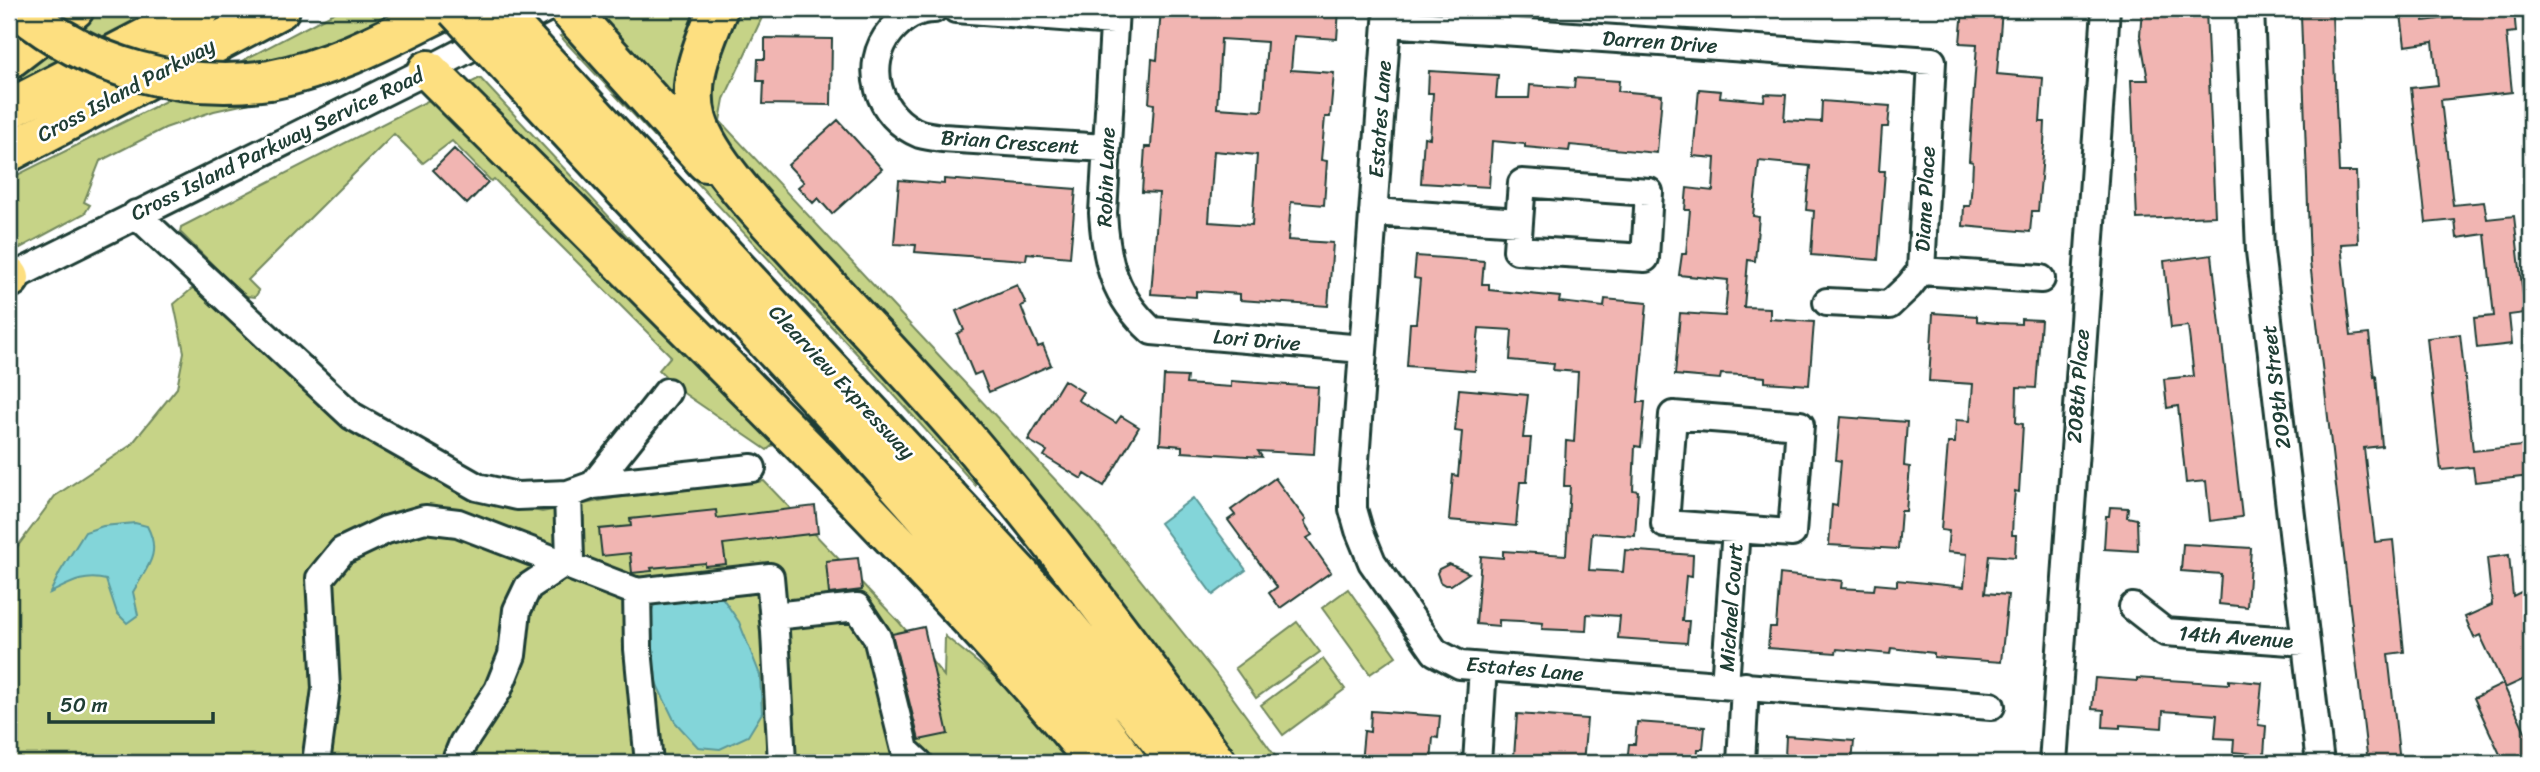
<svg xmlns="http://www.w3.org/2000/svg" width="2540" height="772" font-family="Sriracha,sans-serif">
<rect width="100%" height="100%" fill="#fff"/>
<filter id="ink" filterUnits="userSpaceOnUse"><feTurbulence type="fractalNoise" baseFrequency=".0143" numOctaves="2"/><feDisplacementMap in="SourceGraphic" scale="14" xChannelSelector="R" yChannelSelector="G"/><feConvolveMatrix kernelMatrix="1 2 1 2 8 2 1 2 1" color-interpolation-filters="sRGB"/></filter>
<g filter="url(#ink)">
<path fill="#c6d387" stroke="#72885e" stroke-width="2" d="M87,9H160L9,89V70Z
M341,9H413L269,99L214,111L165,128L100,161L84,202L90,205L85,213L20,248L9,240V179L154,107Z
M617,9H708L679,107L593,21Z
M729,9H766L724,99L720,121L1091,518L1215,673L1280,763H1234L722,151L703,65Z
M576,28L974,470L975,485L859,356L560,36Z
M480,78L800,422L468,84Z
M429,100L454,111L446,116L774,444L767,450L682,392L659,370L671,356L494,179L491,181L452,141L423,163L394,134L248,280L259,291L255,297L247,296L238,290L180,232L181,227Z
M195,286L356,432L465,496L542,512L615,498L764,481L899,622L944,676L945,636L1016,694L1072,763H9V558L55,496L131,445L177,388L184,352L174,304Z
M1348,589L1396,656L1370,674L1322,608Z
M1297,622L1320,652L1256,698L1235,668Z
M1323,659L1345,689L1283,735L1261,705Z"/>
<path fill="#83d5d9" stroke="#5b9897" stroke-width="2" d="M1193,498L1246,570L1213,595L1160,523Z
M135,523L147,526C162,554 147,567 133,592L138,615L127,623L117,613L106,580C84,574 69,584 50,593L60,572L85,532L103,526Z
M717,590L739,622L760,675L762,713L748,736L720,749L698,747L675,722L658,687L648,658L649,620L656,598Z"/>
<path fill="#f1b5b2" stroke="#1f3d34" stroke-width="2" fill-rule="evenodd" d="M1161,9H1339L1337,39L1294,36L1291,70L1334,73L1330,117H1325L1323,139L1321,160L1327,161L1324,205L1291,202L1288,240L1333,243L1328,306L1240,300V294L1196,291V297L1151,294L1159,193L1142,192L1145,147H1151L1154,104L1149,103L1152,59L1157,60ZM1221,39L1267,42L1262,111L1217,108ZM1214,151L1257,155L1252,225L1209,222Z
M1963,9H2002L1997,74L2043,78L2040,122H2045L2044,144L2038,211H2032L2030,232L1963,226L1964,206H1970L1972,183L1973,162L1969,161L1977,44L1960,43Z
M2142,9L2206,10L2215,216L2137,219L2131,80H2148L2140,35Z
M2514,10L2516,32L2506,33L2512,92L2441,100L2453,205L2484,202L2487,219L2514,216L2525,313L2509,315L2512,344L2477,348L2474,318L2494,316L2485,234L2457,238L2455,220L2426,223L2411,88L2438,85L2433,42L2405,46L2401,14L2423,11L2424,21Z
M2332,14L2339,172H2356L2358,243L2341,244L2347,303L2351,336L2369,334L2374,377L2376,376L2382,446L2364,448L2370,501L2375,542L2393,540L2404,652L2388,654L2400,763H2368L2310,262L2301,15Z
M765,38L832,39L831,105L763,104L764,81H757L758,59H765Z
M1429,71L1498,75L1496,98H1529L1530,85L1574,88L1575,78L1619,81L1618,91L1662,95L1657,153L1570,145L1569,151L1525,147V144L1492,141L1489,187L1421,183L1424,137L1430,138L1433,93H1428Z
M1699,89L1721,91L1720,97L1764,101L1765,94L1786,95L1784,120L1821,122L1822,101L1890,106L1888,127H1882L1879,171H1885L1878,260L1811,255L1814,211L1806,210L1810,166L1759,161L1753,216L1759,217L1755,261L1748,260L1744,307L1770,308V319L1814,322L1809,385L1765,382V377L1743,375L1721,374L1720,379L1675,375L1680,313L1725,316L1728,280L1679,275L1682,254H1686L1690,210H1685L1687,188L1713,191L1715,158L1693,156Z
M838,120L882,169L832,214L818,198L813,203L798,187L804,182L788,165Z
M454,149L488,182L467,204L433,170Z
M944,179L1076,189L1070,257L1027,253L1026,260L982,257L915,252L916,245L894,244L899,180L944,184Z
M2212,255L2242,517L2210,521L2206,481L2186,483L2178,406L2167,408L2164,379L2194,376L2188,326L2171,328L2164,261Z
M1416,256L1484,261L1482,284H1489V290L1560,297L1559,302L1604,307L1605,299L1647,303L1638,402H1645L1641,447L1635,446L1633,490L1638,491L1635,536L1592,533L1589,570L1623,572L1625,550L1693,555L1692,577L1686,576L1682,621H1689L1687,643L1618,638L1620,616L1587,614L1586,631L1542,629L1543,623L1520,621L1499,620V626L1476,624L1481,556L1503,558V551L1566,555L1570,486H1564L1566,441L1574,442L1578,372L1553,370L1554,364L1510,360L1512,330L1479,328L1475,371L1407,366L1410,323H1416L1420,279L1414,278Z
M1017,285L1026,304L1021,306L1029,327L1038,347L1043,345L1051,365L989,392L981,372L974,375L957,334L964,330L956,311Z
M1933,313L1977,316V321L1998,323L2021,324V319L2041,320L2036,388L2017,387L2016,423L2023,424L2019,492L2015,491L2013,513L2012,535H2016L2015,557L1989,555L1985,593L2008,595L2001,662L1934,657V653L1891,648L1890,654L1837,649L1836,653L1768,648L1770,627H1776L1780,574L1842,581L1841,588L1874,590L1875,584L1897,586V580L1964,587L1967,554L1947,552L1949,531L1941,530L1948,443H1955L1956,420L1970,421L1973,384L1929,381Z
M2460,334L2473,451L2531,445V476L2475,482L2473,467L2441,470L2427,338Z
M1164,376L1187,377L1186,384L1231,387V381L1318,387L1314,454L1258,451L1262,457L1182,452V446L1160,444Z
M1064,380L1083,392L1078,400L1116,423L1121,416L1139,427L1104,486L1085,474L1082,479L1044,456L1047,451L1028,440Z
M1459,389L1528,395L1523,438H1531L1527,482H1520L1516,526L1449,520L1453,475L1458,476L1462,432L1455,431Z
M1840,417L1907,422L1904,466L1910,467L1906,511H1901L1898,549L1829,545L1832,505L1837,506L1841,461L1836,460Z
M1275,478L1306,520L1304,522L1312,535L1307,538L1331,572L1280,608L1269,593L1277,587L1228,520L1235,515L1231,510Z
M815,506L818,533L723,544L726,564L705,566V563L651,568L652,571L632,573L630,553L602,556L599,529L631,526L630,519L716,510L717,518Z
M2110,507L2128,508L2127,517L2137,519L2138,551L2104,549L2106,516H2109Z
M2183,544L2251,548L2247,607L2219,604L2221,574L2181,571Z
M2509,555L2513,596L2531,587V676L2505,688L2480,635L2474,638L2465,617L2492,605L2487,558Z
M858,558L862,590L829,594L826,561Z
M1449,564L1469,573L1451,585H1445L1440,582L1437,573L1439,569Z
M924,627L948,734L919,740L892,634Z
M2095,678L2137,681V678L2229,684V680L2262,683L2258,725L2266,726L2264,755L2233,752L2234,739L2215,738L2217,715L2163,711L2162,728L2120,725V728L2103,727L2104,710L2092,709Z
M2503,684L2531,744V763H2504L2474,698Z
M1371,711L1440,716L1438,738L1433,737L1431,763H1361L1364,731L1370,732Z
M1517,714L1587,719L1583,763H1519L1520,758L1514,757Z
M1637,722L1705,727L1703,749H1698L1697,763H1627L1629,744H1635Z
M1786,736L1854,741L1852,763H1790V757H1785Z"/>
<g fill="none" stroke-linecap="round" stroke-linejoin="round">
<defs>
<path id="minor" d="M934,9C917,9 902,18 891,31C862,65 878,118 920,134C927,136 935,137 942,138L1106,148
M956,9L1114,21
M1115,9L1103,213C1106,262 1114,297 1152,331L1363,349
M1388,9L1353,488V509L1359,530L1372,562L1435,652L1460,665L1991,706
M2250,9L2260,251L2320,763
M1387,23L1932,61L1921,271L1909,286L1889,305L1827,302
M1373,212L1519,222L1522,183L1649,192L1645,258L1517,250L1519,222
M136,214L352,416L477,487L517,496L568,494L593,485L752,468
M1921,271L2041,279
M9,279L428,70L545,9
M1673,415L1800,425L1792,533L1665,524Z
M593,485L667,392
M2133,607L2165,632L2305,642
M774,616L857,607L877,637L905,750L919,763
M1725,685L1736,529
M316,763L326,689L320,578L342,551L386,530L425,519L458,523L637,592
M455,763L463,743L498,690L512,655L517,610L528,587L570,559L568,494
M649,763L638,649L637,592L770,577L775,632L782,763
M1477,763L1483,667
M1741,763L1745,686
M2053,763L2106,9"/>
<path id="highway" d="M568,9L706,162
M718,9C704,44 686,81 697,120C708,159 763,216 791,246C848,309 907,369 962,433C1052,539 1135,651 1217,763
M534,50L1063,621L1178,763
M9,59L74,9
M507,64C717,293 941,513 1127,763
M428,70C570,212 714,353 854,497C937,584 1021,669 1096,763
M270,80C333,68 388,38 446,9
M9,109L201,9
M9,152L280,9
M9,276L10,278"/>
</defs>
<use href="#minor" stroke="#1f3d34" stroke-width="32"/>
<use href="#highway" stroke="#1f3d34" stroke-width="44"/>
<use href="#minor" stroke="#fff" stroke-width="26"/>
<use href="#highway" stroke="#fddf80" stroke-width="38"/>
<defs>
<path id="highway-bridge" d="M19,9C90,68 179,92 270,80
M456,9L507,64
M496,9L534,50"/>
</defs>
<use href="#highway-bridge" stroke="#1f3d34" stroke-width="44" stroke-linecap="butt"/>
<use href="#highway-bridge" stroke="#fddf80" stroke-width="38"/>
</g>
</g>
<g text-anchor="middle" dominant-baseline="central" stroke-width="5" stroke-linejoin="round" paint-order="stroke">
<g font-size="21" fill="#1f3d34" stroke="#fff">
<text transform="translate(1660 42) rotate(4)">Darren Drive</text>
<text transform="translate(126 90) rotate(-28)">Cross Island Parkway</text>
<text transform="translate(1380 119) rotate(-86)">Estates Lane</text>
<text transform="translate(1010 142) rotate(4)">Brian Crescent</text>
<text transform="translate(277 144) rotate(-26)">Cross Island Parkway Service Road</text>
<text transform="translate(1106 177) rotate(-88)">Robin Lane</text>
<text transform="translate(1925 199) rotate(-87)">Diane Place</text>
<text transform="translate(1257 340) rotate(5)">Lori Drive</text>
<text transform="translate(842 382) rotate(47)">Clearview Expressway</text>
<text transform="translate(2078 386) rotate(-86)">208th Place</text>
<text transform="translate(2276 387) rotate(-97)">209th Street</text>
<text transform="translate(1731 607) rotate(-86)">Michael Court</text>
<text transform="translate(2236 637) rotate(4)">14th Avenue</text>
<text transform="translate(1525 669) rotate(5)">Estates Lane</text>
</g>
</g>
<rect width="2540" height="772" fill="none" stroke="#fff" stroke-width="35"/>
<rect x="18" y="18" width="2505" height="737" fill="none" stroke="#1f3d34" stroke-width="2.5" filter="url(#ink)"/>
<path d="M49 712v10h164v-10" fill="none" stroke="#1f3d34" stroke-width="3.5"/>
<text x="60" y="712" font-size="21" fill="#1f3d34" stroke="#ffffff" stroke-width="5" paint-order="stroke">50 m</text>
</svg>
